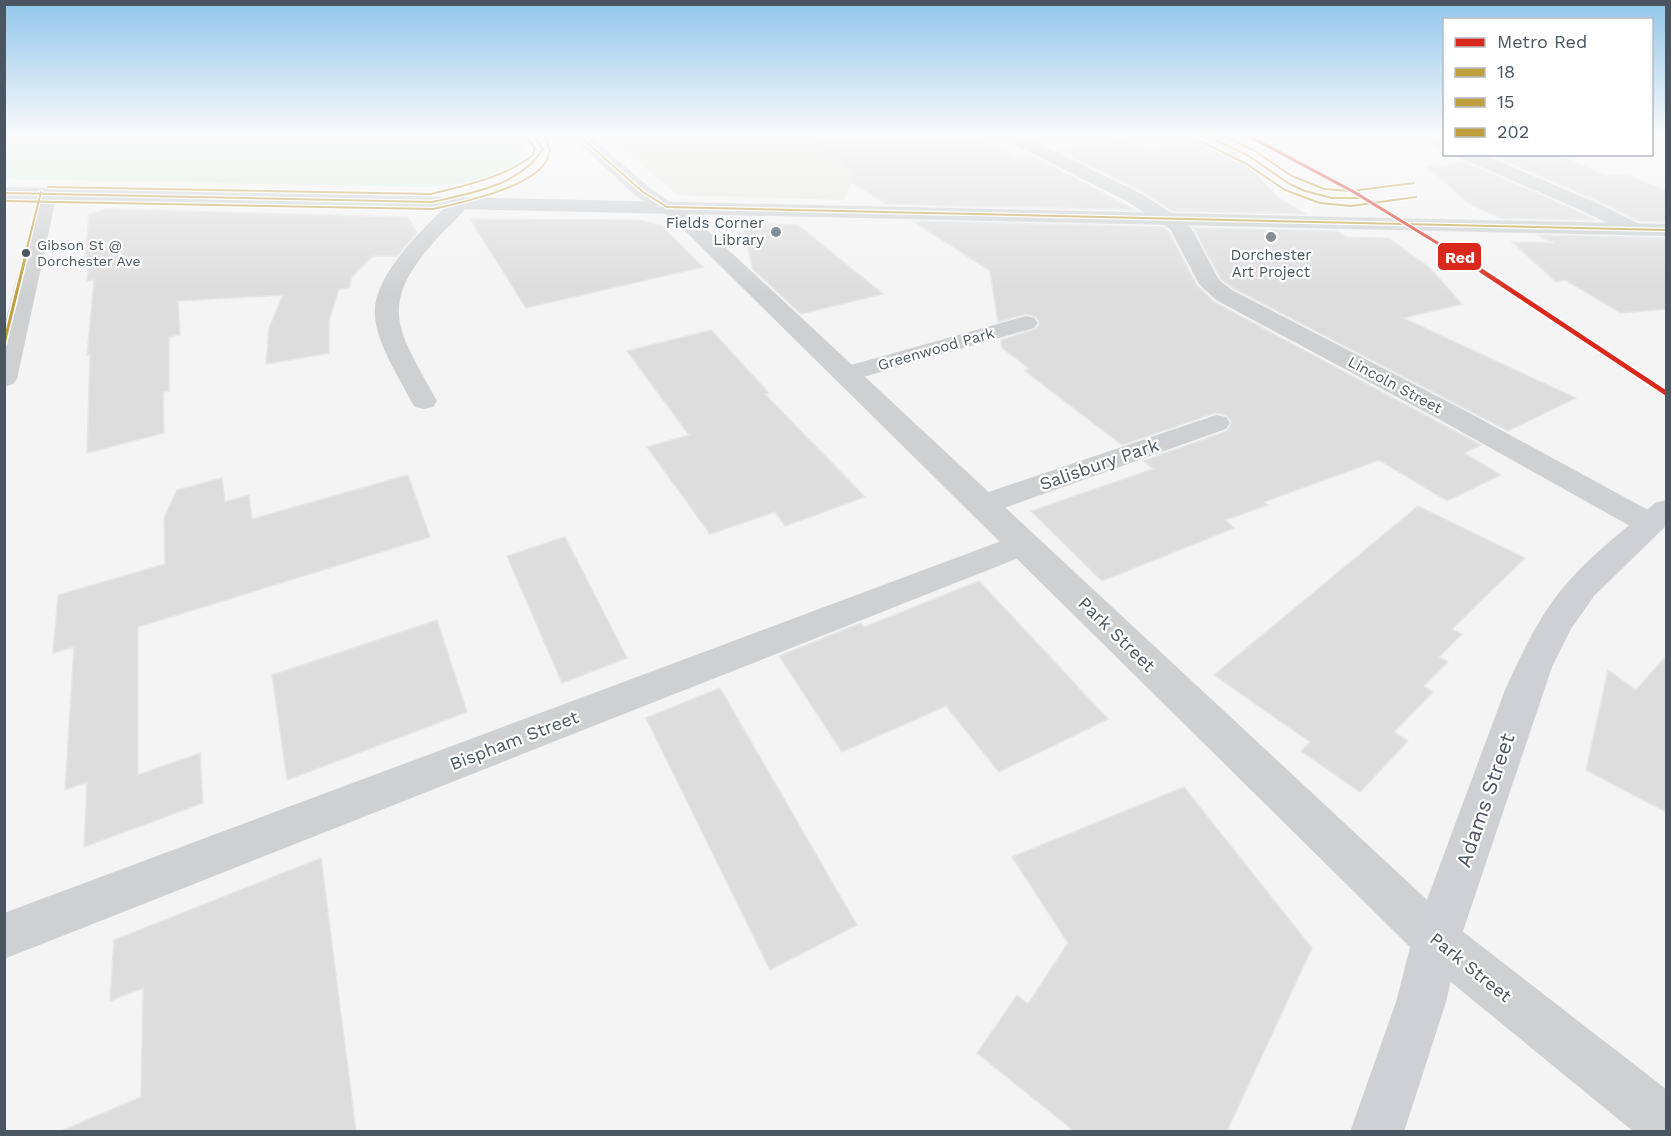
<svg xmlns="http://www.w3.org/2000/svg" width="1671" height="1136" font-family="'Work Sans',sans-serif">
<rect width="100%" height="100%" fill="#f4f4f4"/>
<path fill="#e8e7e3" d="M605,134H886L934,163L853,179L844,200L678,195Z"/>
<path fill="#d9f2e3" d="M5,134H515L523,142L525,149C519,178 453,185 429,187L5,179Z"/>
<path fill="#ddddde" stroke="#e5e6e7" stroke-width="1.5" d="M795,134H868L880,141L914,134H971L1019,158L1032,156L1136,210L886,204L851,182L853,171Z
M1221,138L1280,199L1306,214L1172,211L1143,192L1059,151L1127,140L1148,150Z
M1529,154H1556L1607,176L1626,175L1666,190V222L1638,221L1598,201L1498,158Z
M1465,162L1582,213L1596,220L1500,218L1468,203L1428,167Z
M107,209L408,217L417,233L397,256H373L352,277L349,288L339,289L329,321V353L266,364L269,328L283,295L178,301L180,335L169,337V391L163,392L164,433L87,453L90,354L87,355L94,280L87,281L89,258L85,259L89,214Z
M470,219L641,220L662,226L703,267L526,308Z
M913,221L1163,227L1168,231L1197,285L1214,302L1481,445L1464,453L1501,475L1447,501L1379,460L1264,502L1268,505L1225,520L1234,528L1102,581L1031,511L1153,469L1143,461L1227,431L1232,422L1226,415L1215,413L1122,445L1025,371L1030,369L1002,348L1001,340L1036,329L1040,323L1036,317L1025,314L998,322L990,271Z
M772,224L798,225L883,294L801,314L753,269L743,230Z
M1193,228L1336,231L1346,237L1388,238L1429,267L1462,304L1403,318L1576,398L1508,431L1233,288L1221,279Z
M1537,235L1666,238V309L1621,313L1565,280L1556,282L1512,242L1554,243Z
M711,330L769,393L765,394L865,497L785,526L775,512L710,534L647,447L689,435L627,351Z
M408,475L430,537L138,627V775L200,753L203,803L84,847L87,782L65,790L74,647L53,653L58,595L165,564L164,518L177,490L222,478L225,502L249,495L252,519Z
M1418,506L1525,558L1452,629L1462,634L1439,657L1448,662L1424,686L1433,692L1394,732L1408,741L1360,792L1301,751L1310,742L1214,675Z
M565,537L627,658L562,683L507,556Z
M979,581L1108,719L999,772L946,706L842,752L779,656L861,623L864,627Z
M437,620L467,712L287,780L272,675Z
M1666,656V812L1586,770L1608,670L1636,690Z
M720,688L857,925L770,970L646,718Z
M1184,787L1312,948L1227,1131H1074L977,1053L1017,995L1028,1004L1068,943L1012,857Z
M321,858L356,1131H61L141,1097L143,988L110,1001L114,940Z"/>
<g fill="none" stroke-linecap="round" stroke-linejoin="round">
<path fill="#ced0d2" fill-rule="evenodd" d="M998,134H1019L1142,194L1184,221L1193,231L1219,280L1232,290L1464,410L1661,517L1666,524L1661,531L1650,534L1639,531L1444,422L1216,300L1199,284L1170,229L1128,202L1000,137Z
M1410,134H1432L1444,139V150L1412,137Z
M1458,154H1482L1597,203L1641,225L1644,229L1641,233H1627L1583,211L1460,158Z
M461,196L468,198L471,202C460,217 445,229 433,243C375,309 401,334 437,401L433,407L424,409L415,407L411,401C398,375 378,346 375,317C370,275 428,225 454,198Z
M1026,316L1034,318L1038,323L1034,328L846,382L837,379L833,374L837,369Z
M1216,415L1226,417L1230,423L1226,429L993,512L982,515L971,512L967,505L971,498Z
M1023,533L1034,536L1039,544L1034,552L4,959V913Z"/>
<path fill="#ced0d2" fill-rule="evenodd" d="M48,188L55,190L57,194L17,379L13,384L4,387V327L39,194L41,190Z
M667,201L674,203L692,216L1453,924L1666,1089V1132H1634L1419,956L678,224L657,207L660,203Z"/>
<path fill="#ced0d4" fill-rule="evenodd" d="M569,134H587L650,188L677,207L674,211H660L636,196Z
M1666,500V526L1594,596L1571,629L1552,667L1460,940L1446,1002L1404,1132H1350L1396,1002L1412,940L1505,690C1521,655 1537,620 1561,590C1588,557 1623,531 1655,503Z"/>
<path fill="#caced1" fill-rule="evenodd" d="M4,187L1666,224V236L4,199Z"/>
<defs>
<path id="bus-1" d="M577,134L643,192L667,207L1666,230
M1203,134L1249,156L1288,183L1305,191L1332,198H1365
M4,193L432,202C471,193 520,186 543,149L533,134"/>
<path id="bus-2" d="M1200,141L1245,163L1285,190L1320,203L1351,206L1416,197
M4,201L433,209C461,203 529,188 545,163C548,159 549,154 550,150L544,134"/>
<path id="bus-3-far1" d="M1220,134L1253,150L1292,176L1324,189L1351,191L1414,183
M48,187L431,194C466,185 504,178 533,155L535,148L528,139
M26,252L41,192"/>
<path id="bus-3" d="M4,344L27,250"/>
</defs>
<use href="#bus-1" stroke="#fff" stroke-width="4.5"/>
<use href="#bus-2" stroke="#fff" stroke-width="4.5"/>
<use href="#bus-3-far1" stroke="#fff" stroke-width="4.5"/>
<use href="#bus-3" stroke="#fff" stroke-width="6"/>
<use href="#bus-1" stroke="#c09f3f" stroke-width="2"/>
<use href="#bus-2" stroke="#c09f3f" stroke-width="2"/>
<use href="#bus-3-far1" stroke="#c09f3f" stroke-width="2"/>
<use href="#bus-3" stroke="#c09f3f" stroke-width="3"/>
<defs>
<path id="metro-1-far1" d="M1245,134L1354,192L1452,252"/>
<path id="metro-1" d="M1450,250L1666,393"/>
</defs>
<use href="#metro-1-far1" stroke="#fff" stroke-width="5"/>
<use href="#metro-1" stroke="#fff" stroke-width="8"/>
<use href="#metro-1-far1" stroke="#da291c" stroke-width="3"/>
<use href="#metro-1" stroke="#da291c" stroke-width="4.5"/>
</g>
<linearGradient id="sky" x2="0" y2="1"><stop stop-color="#91c6eb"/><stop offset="0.46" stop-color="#fafafa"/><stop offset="1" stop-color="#fafafa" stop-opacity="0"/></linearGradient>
<rect width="1671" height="293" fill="url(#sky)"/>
<g fill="#868d94" stroke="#fff" stroke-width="2">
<circle cx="776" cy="232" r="6"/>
<circle cx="1271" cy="237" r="6"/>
</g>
<circle fill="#4a5661" stroke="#fff" stroke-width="2" cx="26" cy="253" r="5"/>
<g text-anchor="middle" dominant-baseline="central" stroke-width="4.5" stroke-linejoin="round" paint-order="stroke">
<g font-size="14" fill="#4a5661" stroke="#fff" text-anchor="start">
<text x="37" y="245">Gibson St @<tspan x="37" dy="16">Dorchester Ave</tspan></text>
</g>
<g font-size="15" fill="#4a5661" stroke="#fff" text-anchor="end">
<text x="764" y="223">Fields Corner<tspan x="764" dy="17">Library</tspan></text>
<text x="1271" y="255" text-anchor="middle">Dorchester<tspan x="1271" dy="17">Art Project</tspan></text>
</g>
<g font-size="15" fill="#4a5661" stroke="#fff">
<text transform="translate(936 349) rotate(-16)">Greenwood Park</text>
<text transform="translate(1395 385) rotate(28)">Lincoln Street</text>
</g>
<g font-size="18" fill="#4a5661" stroke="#fff">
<text transform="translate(1099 464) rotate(-19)">Salisbury Park</text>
<text transform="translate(1117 634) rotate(44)">Park Street</text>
<text transform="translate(514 740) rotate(-21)">Bispham Street</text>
<text transform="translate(1471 967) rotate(39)">Park Street</text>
</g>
<g font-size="21" fill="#4a5661" stroke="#fff">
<text transform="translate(1485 800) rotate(-71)">Adams Street</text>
</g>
</g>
<rect stroke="#fff" stroke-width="2" x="1437" y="242" width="45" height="29" rx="6" fill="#da291c"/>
<g font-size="16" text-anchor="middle" font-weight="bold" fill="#fff">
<text x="1460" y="263">Red</text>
</g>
<rect width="1671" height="1136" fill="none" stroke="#4a5661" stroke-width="12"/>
<rect x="1443" y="18" width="210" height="138" fill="#ffffff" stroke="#b7bbc0" stroke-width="1.5"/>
<rect x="1455" y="38" width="30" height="9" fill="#da291c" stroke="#b7bbc0" stroke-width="1.5"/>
<text x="1497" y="48" font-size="18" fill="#4a5661">Metro Red</text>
<rect x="1455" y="68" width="30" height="9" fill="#c09f3f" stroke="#b7bbc0" stroke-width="1.5"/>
<text x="1497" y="78" font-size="18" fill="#4a5661">18</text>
<rect x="1455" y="98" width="30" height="9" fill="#c09f3f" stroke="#b7bbc0" stroke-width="1.5"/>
<text x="1497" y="108" font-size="18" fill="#4a5661">15</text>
<rect x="1455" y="128" width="30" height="9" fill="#c09f3f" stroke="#b7bbc0" stroke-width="1.5"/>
<text x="1497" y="138" font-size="18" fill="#4a5661">202</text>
</svg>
